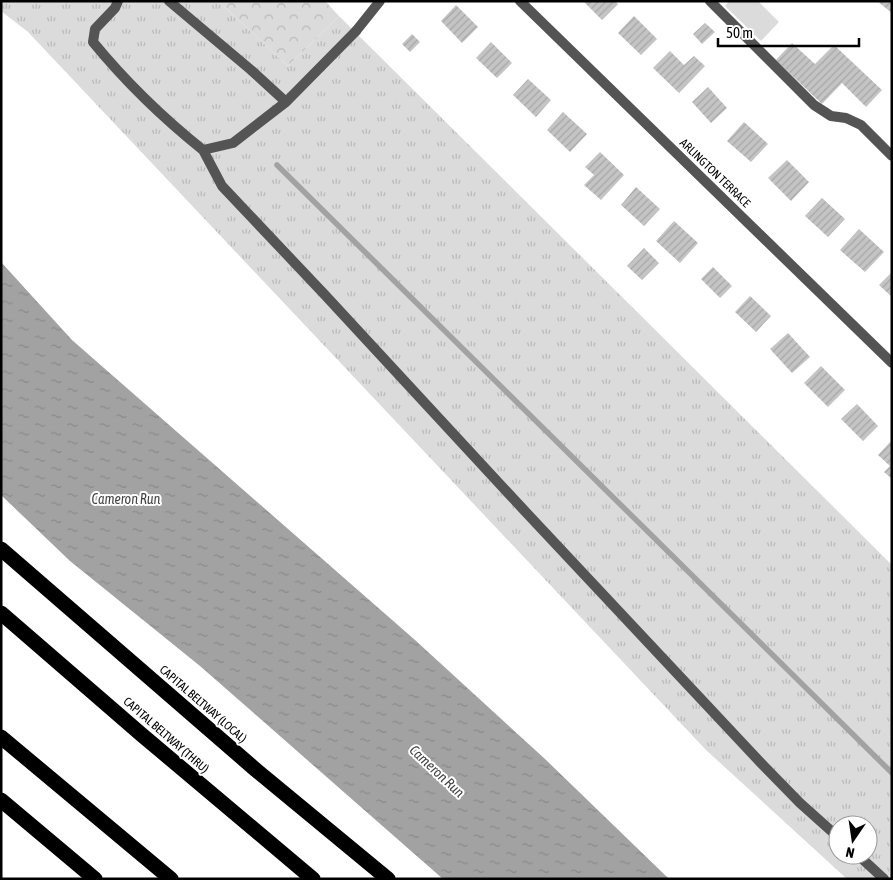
<svg xmlns="http://www.w3.org/2000/svg" width="893" height="880" font-family="'Asap Condensed',sans-serif">
<defs>
<pattern id="grass-tufts" width="24" height="20" patternUnits="userSpaceOnUse" patternTransform="scale(1.25)"><rect width="24" height="20" fill="#dbdbdb"/><path d="M3 7l-1-3M5 7V3M7 7l1-3M15 17l-1-3M17 17v-4M19 17l1-3" fill="none" stroke="#bababa"/></pattern>
<pattern id="forest-crowns" width="20" height="18" patternUnits="userSpaceOnUse" patternTransform="scale(1.25)"><rect width="20" height="18" fill="#dbdbdb"/><path d="M2 6a3 3 0 1 1 6 0M12 15a3 3 0 1 1 6 0" fill="none" stroke="#bababa"/></pattern>
<pattern id="water-ripples" width="26" height="14" patternUnits="userSpaceOnUse" patternTransform="scale(1.25)"><rect width="26" height="14" fill="#a2a2a2"/><path d="M2 4q2-2 4 0t4 0M15 11q2-2 4 0t4 0" fill="none" stroke="#8a8a8a"/></pattern>
<pattern id="building-hatch" width="6" height="6" patternUnits="userSpaceOnUse" patternTransform="scale(1.25)"><rect width="6" height="6" fill="#c4c4c4"/><path d="M-1 1l2-2M0 6l6-6M5 7l2-2" fill="none" stroke="#a7a7a7"/></pattern>
</defs>
<rect width="100%" height="100%" fill="#fff"/>
<path fill="url(#grass-tufts)" fill-rule="evenodd" d="M1,1H218L288,66L339,16L892,565V879H847L706,750L28,32L1,11ZM838,825H868V855H838Z"/>
<path fill="url(#forest-crowns)" d="M218,1H325L339,16L288,66Z"/>
<path fill="#dbdbdb" d="M729,1H758L779,22L761,41L725,6Z"/>
<path fill="url(#water-ripples)" d="M1,262L72,340L415,640L545,759L666,876L670,879H443L200,666L70,561L1,495Z"/>
<g fill="none" stroke-linecap="round" stroke-linejoin="round">
<path stroke="#a2a2a2" stroke-width="5.5" d="M277,165L892,773"/>
</g>
<path fill="url(#building-hatch)" d="M583,1H615L618,4L602,20Z
M877,1H892V13Z
M456,5L478,27L462,43L441,21Z
M634,16L657,39L641,55L618,33Z
M705,23L715,32L702,44L693,34Z
M412,34L420,42L410,52L402,44Z
M491,42L512,63L497,78L476,58Z
M792,43L815,64L834,45L882,90L866,107L842,83L822,104L776,60Z
M670,51L684,65L694,56L705,66L679,93L653,68Z
M528,79L551,100L536,117L513,95Z
M708,87L727,108L711,123L692,102Z
M563,112L587,134L570,152L547,130Z
M744,122L768,144L751,162L727,141Z
M600,152L624,175L601,200L584,185L594,175L585,167Z
M787,160L809,182L791,201L768,178Z
M636,187L660,209L644,226L621,205Z
M822,198L845,219L828,237L805,216Z
M674,221L698,243L680,263L656,241Z
M859,229L884,252L865,272L840,250Z
M644,248L659,263L642,280L627,266Z
M713,267L732,286L720,298L701,279Z
M892,272V297L879,285Z
M750,296L771,316L756,332L735,312Z
M788,333L810,357L792,373L770,349Z
M821,366L845,390L828,407L804,383Z
M857,404L878,426L863,441L841,419Z
M892,440V479L884,472L890,466L878,455Z"/>
<g fill="none" stroke-linecap="round" stroke-linejoin="round">
<path stroke="#545454" stroke-width="10" d="M118,1L115,8L95,29L93,42C125,81 163,118 203,150L233,143L286,102L356,31
M169,1L251,70L286,102
M710,1L814,105L831,116L846,118L861,125L892,156
M203,150L222,186L325,295L522,508L760,762L800,803L838,837
M858,855L884,879"/>
<path stroke="#545454" stroke-width="10" d="M520,1L892,363
M356,31L380,1"/>
<path stroke="#000" stroke-width="15" d="M1,549L256,770L388,879
M1,613L142,735L313,879
M1,737L171,879
M1,800L95,879"/>
</g>
<g text-anchor="middle" dominant-baseline="central" stroke-width="4" stroke-linejoin="round" paint-order="stroke">
<g font-size="12" fill="#000" stroke="#fff">
<text transform="translate(715 173) rotate(44)">ARLINGTON TERRACE</text>
<text transform="translate(203 704) rotate(41)">CAPITAL BELTWAY (LOCAL)</text>
<text transform="translate(166 735) rotate(41)">CAPITAL BELTWAY (THRU)</text>
</g>
<g font-size="14" font-style="italic" fill="#434343" stroke="#fff">
<text x="126" y="499">Cameron Run</text>
<text transform="translate(437 771) rotate(43)">Cameron Run</text>
</g>
</g>
<rect width="893" height="880" fill="none" stroke="#000000" stroke-width="5"/>
<g transform="translate(853 840) rotate(193)"><circle r="24" fill="#ffffff" stroke="#999999"/>
<path d="M0-4L9 19L0 12L-9 19Z" fill="#000000"/>
<text y="-8" font-size="14" font-weight="bold" text-anchor="middle" fill="#000000">N</text>
</g>
<path d="M718 38v8h141v-8" fill="none" stroke="#000000" stroke-width="2.5"/>
<text x="726" y="38" font-size="15" fill="#000000" stroke="#ffffff" stroke-width="4" paint-order="stroke">50 m</text>
</svg>
